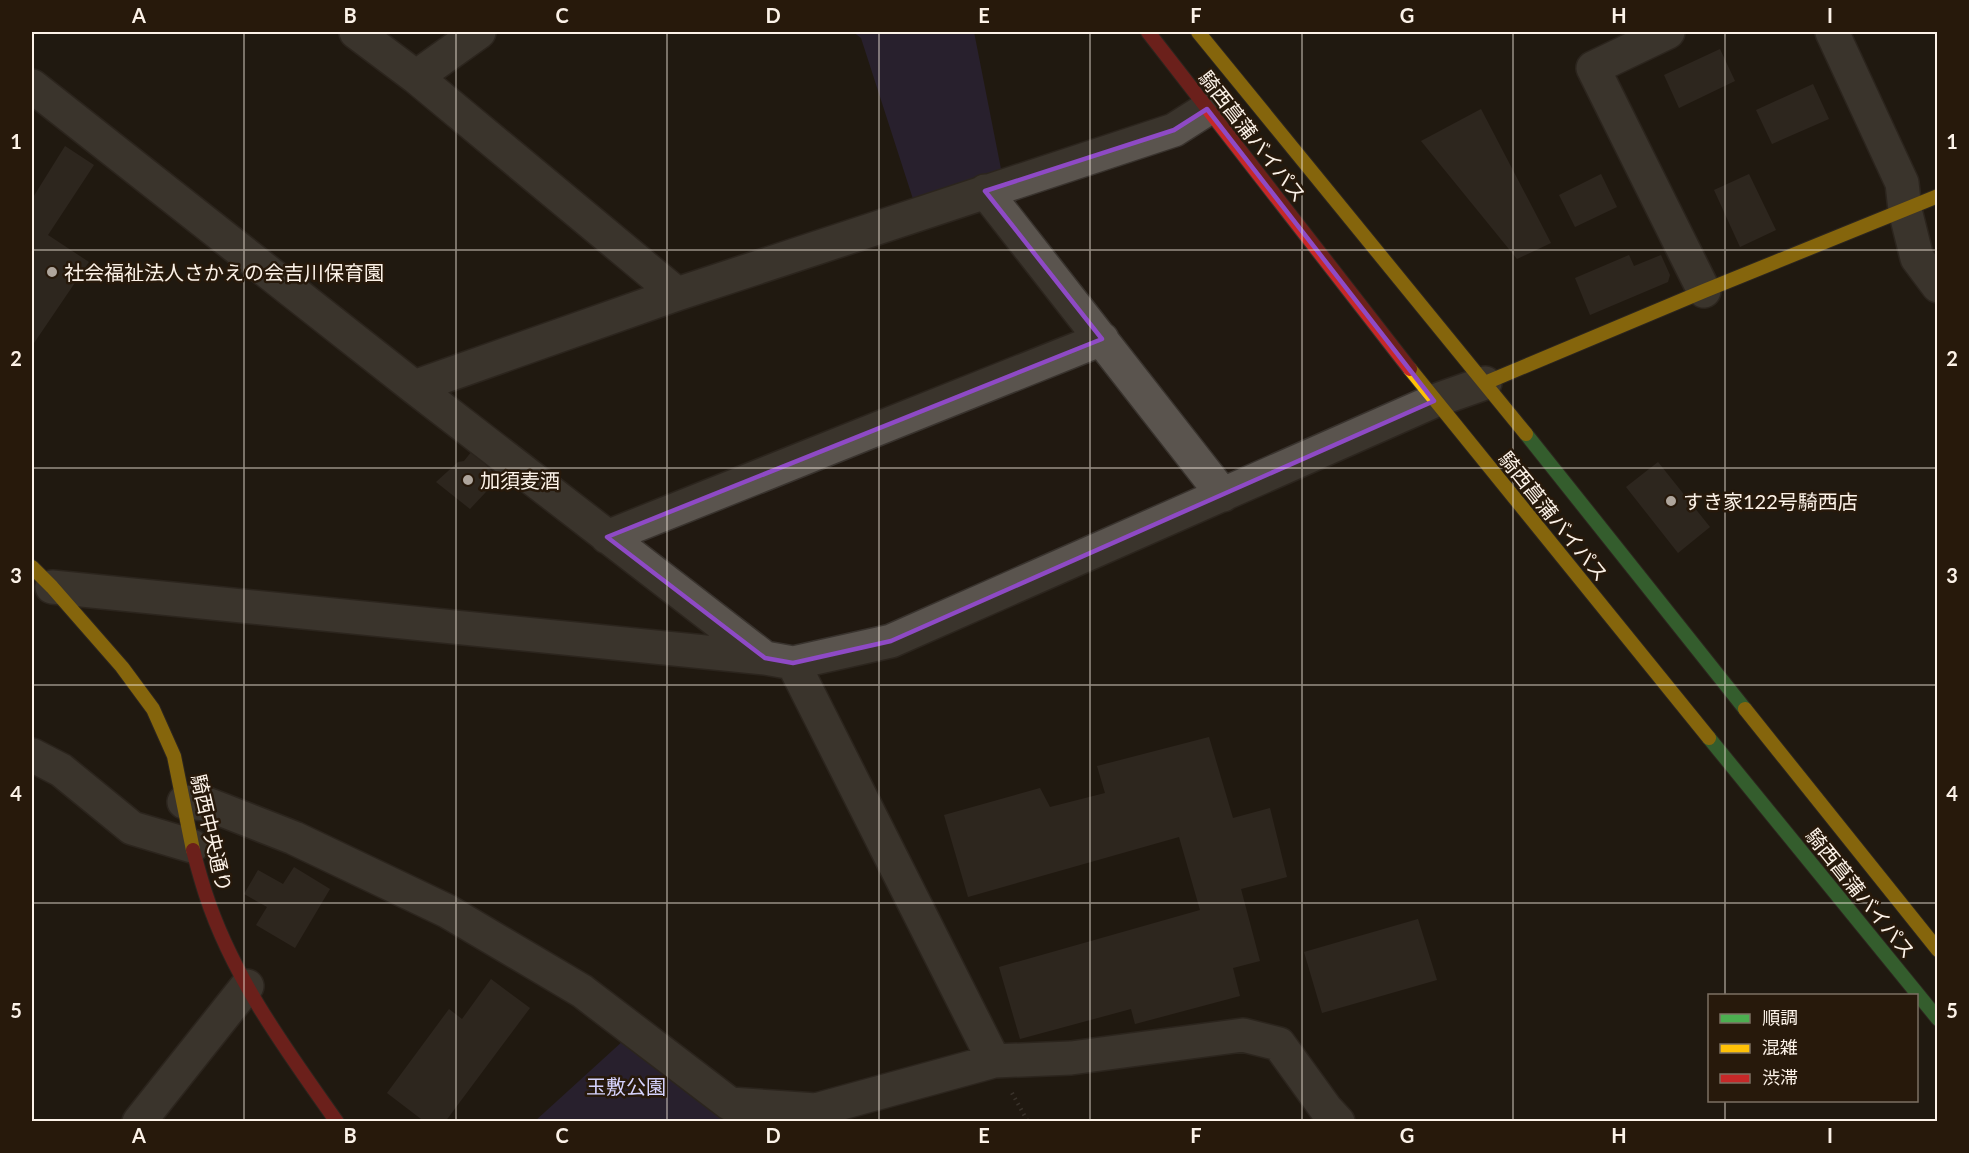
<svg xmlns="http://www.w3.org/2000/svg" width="1969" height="1153" font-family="Lato,'Noto Sans JP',sans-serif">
<rect width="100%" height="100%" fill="#211911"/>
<path fill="#312951" d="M853,32H974L1001,169L913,199L861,38Z
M624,1040L723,1119L732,1121L534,1122Z"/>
<path fill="#3d3630" d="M1720,49L1735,81L1679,108L1664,75Z
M1813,84L1829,119L1772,144L1756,110Z
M1481,109L1551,243L1517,259L1421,141Z
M65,146L94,165L48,235L89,262L32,346V199Z
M1601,174L1617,207L1575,227L1559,195Z
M1749,174L1776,230L1740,247L1714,190Z
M1629,255L1634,266L1661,255L1670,275L1668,282L1590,315L1575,278Z
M472,451L499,478L470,509L436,482L458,462L464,461Z
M1658,462L1710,527L1678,553L1626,487Z
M1209,737L1233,818L1270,808L1287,877L1241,889L1260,961L1233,968L1240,996L1135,1024L1131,1009L1020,1039L999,967L1200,910L1179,837L968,897L944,815L1040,788L1050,807L1105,793L1097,766Z
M294,867L330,889L295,948L256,925L267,907L244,894L258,870L283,884Z
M1418,919L1437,980L1322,1013L1304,952Z
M491,979L530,1008L445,1122H425L387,1093L449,1009L462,1019Z"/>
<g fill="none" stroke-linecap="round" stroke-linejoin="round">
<defs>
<path id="street" d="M356,32L416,77L677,294
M1668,32L1593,68L1704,291
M1832,32L1902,183L1905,210L1917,258L1938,286
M416,77L479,32
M32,86L414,387L765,658
M985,191L1223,495
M414,387L677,294L1174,130L1207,109
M607,537L1102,339
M52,587L765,658L793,663L891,641L1434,401L1485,383
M793,663L994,1061
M32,755L61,770L132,828L192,846
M184,802L207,804L294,838L447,911L582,991L730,1104L816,1110L994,1061L1071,1058L1243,1035L1279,1044L1326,1109L1338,1122
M139,1122L247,986"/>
<path id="fast" d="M1526,434L1745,709
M1709,738L1938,1019"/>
<path id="slow" d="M1198,32L1526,434
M1410,369L1709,738
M1485,383L1704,291L1938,196
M32,567L52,587L122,667L153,709L174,756L193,850
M1745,709L1938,950"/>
<path id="jam" d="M1148,32L1410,369
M193,850C197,865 201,880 206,895C233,978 287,1051 337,1122"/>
</defs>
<use href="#street" stroke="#39332e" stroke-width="36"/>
<use href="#fast" stroke="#39332e" stroke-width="16"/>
<use href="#slow" stroke="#39332e" stroke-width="16"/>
<use href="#jam" stroke="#39332e" stroke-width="16"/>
<path stroke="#59544d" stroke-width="4" stroke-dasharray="1.5 4.5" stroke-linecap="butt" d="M1012,1093L1028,1122"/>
<use href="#street" stroke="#5a544e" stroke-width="33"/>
<use href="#fast" stroke="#4caf50" stroke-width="14"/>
<use href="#slow" stroke="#ffc107" stroke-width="14"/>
<use href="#jam" stroke="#c62828" stroke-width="14"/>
</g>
<path d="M0 0H1969V1153H0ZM1207,109L1434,401L891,641L793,663L765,658L607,537L1102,339L985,191L1174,130Z" fill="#211911" fill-opacity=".55" fill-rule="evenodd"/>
<path fill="none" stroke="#8e4ac5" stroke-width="4.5" stroke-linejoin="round" d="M1207,109L1434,401L891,641L793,663L765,658L607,537L1102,339L985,191L1174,130Z"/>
<path fill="none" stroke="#fcf2e8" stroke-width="1.5" stroke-opacity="0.55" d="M244,32V1122M456,32V1122M667,32V1122M879,32V1122M1090,32V1122M1302,32V1122M1513,32V1122M1725,32V996M32,250H1938M32,468H1938M32,685H1938M32,903H1938M1725,1100V1122"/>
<g fill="#afa69d" stroke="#27190b" stroke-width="2">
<circle cx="52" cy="272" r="6"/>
<circle cx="468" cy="480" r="6"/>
<circle cx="1671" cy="501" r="6"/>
</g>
<g text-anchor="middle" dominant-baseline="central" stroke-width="5" stroke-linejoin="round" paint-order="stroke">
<g font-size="20" fill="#fcf2e8" stroke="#27190b">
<text transform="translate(1253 136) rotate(52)">騎西菖蒲バイパス</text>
<text transform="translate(1554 516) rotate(51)">騎西菖蒲バイパス</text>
<text transform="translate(212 833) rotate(77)">騎西中央通り</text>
<text transform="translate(1861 893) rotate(51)">騎西菖蒲バイパス</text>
</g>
<g font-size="20" fill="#fcf2e8" stroke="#27190b" text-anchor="start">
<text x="64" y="272">社会福祉法人さかえの会吉川保育園</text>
<text x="480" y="480">加須麦酒</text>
<text x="1683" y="501">すき家122号騎西店</text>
</g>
<g font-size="20" fill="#d5d2fc" stroke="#27190b">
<text x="626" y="1086">玉敷公園</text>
</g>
</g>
<rect width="1969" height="1153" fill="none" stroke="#27190b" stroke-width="66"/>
<rect x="1708" y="994" width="210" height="108" fill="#27190b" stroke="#7c7063" stroke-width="1.5"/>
<rect x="1720" y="1014" width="30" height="9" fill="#4caf50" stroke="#7c7063" stroke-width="1.5"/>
<text x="1762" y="1024" font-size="18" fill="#fcf2e8">順調</text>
<rect x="1720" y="1044" width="30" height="9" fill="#ffc107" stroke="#7c7063" stroke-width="1.5"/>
<text x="1762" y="1054" font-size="18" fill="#fcf2e8">混雑</text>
<rect x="1720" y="1074" width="30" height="9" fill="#c62828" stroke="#7c7063" stroke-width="1.5"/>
<text x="1762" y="1084" font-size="18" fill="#fcf2e8">渋滞</text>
<rect x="33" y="33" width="1903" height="1087" fill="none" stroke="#fcf2e8" stroke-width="2"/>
<g font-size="20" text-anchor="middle" font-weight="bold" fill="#fcf2e8">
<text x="139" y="23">A</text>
<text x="350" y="23">B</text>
<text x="562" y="23">C</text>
<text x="773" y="23">D</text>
<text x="984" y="23">E</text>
<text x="1196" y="23">F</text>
<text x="1407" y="23">G</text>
<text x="1619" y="23">H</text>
<text x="1830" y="23">I</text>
<text x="16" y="149">1</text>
<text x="1952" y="149">1</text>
<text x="16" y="366">2</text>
<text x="1952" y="366">2</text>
<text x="16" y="583">3</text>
<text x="1952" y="583">3</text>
<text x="16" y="801">4</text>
<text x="1952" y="801">4</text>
<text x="16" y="1018">5</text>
<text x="1952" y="1018">5</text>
<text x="139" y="1143">A</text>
<text x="350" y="1143">B</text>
<text x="562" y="1143">C</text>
<text x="773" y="1143">D</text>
<text x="984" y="1143">E</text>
<text x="1196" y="1143">F</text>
<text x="1407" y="1143">G</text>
<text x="1619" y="1143">H</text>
<text x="1830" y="1143">I</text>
</g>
</svg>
